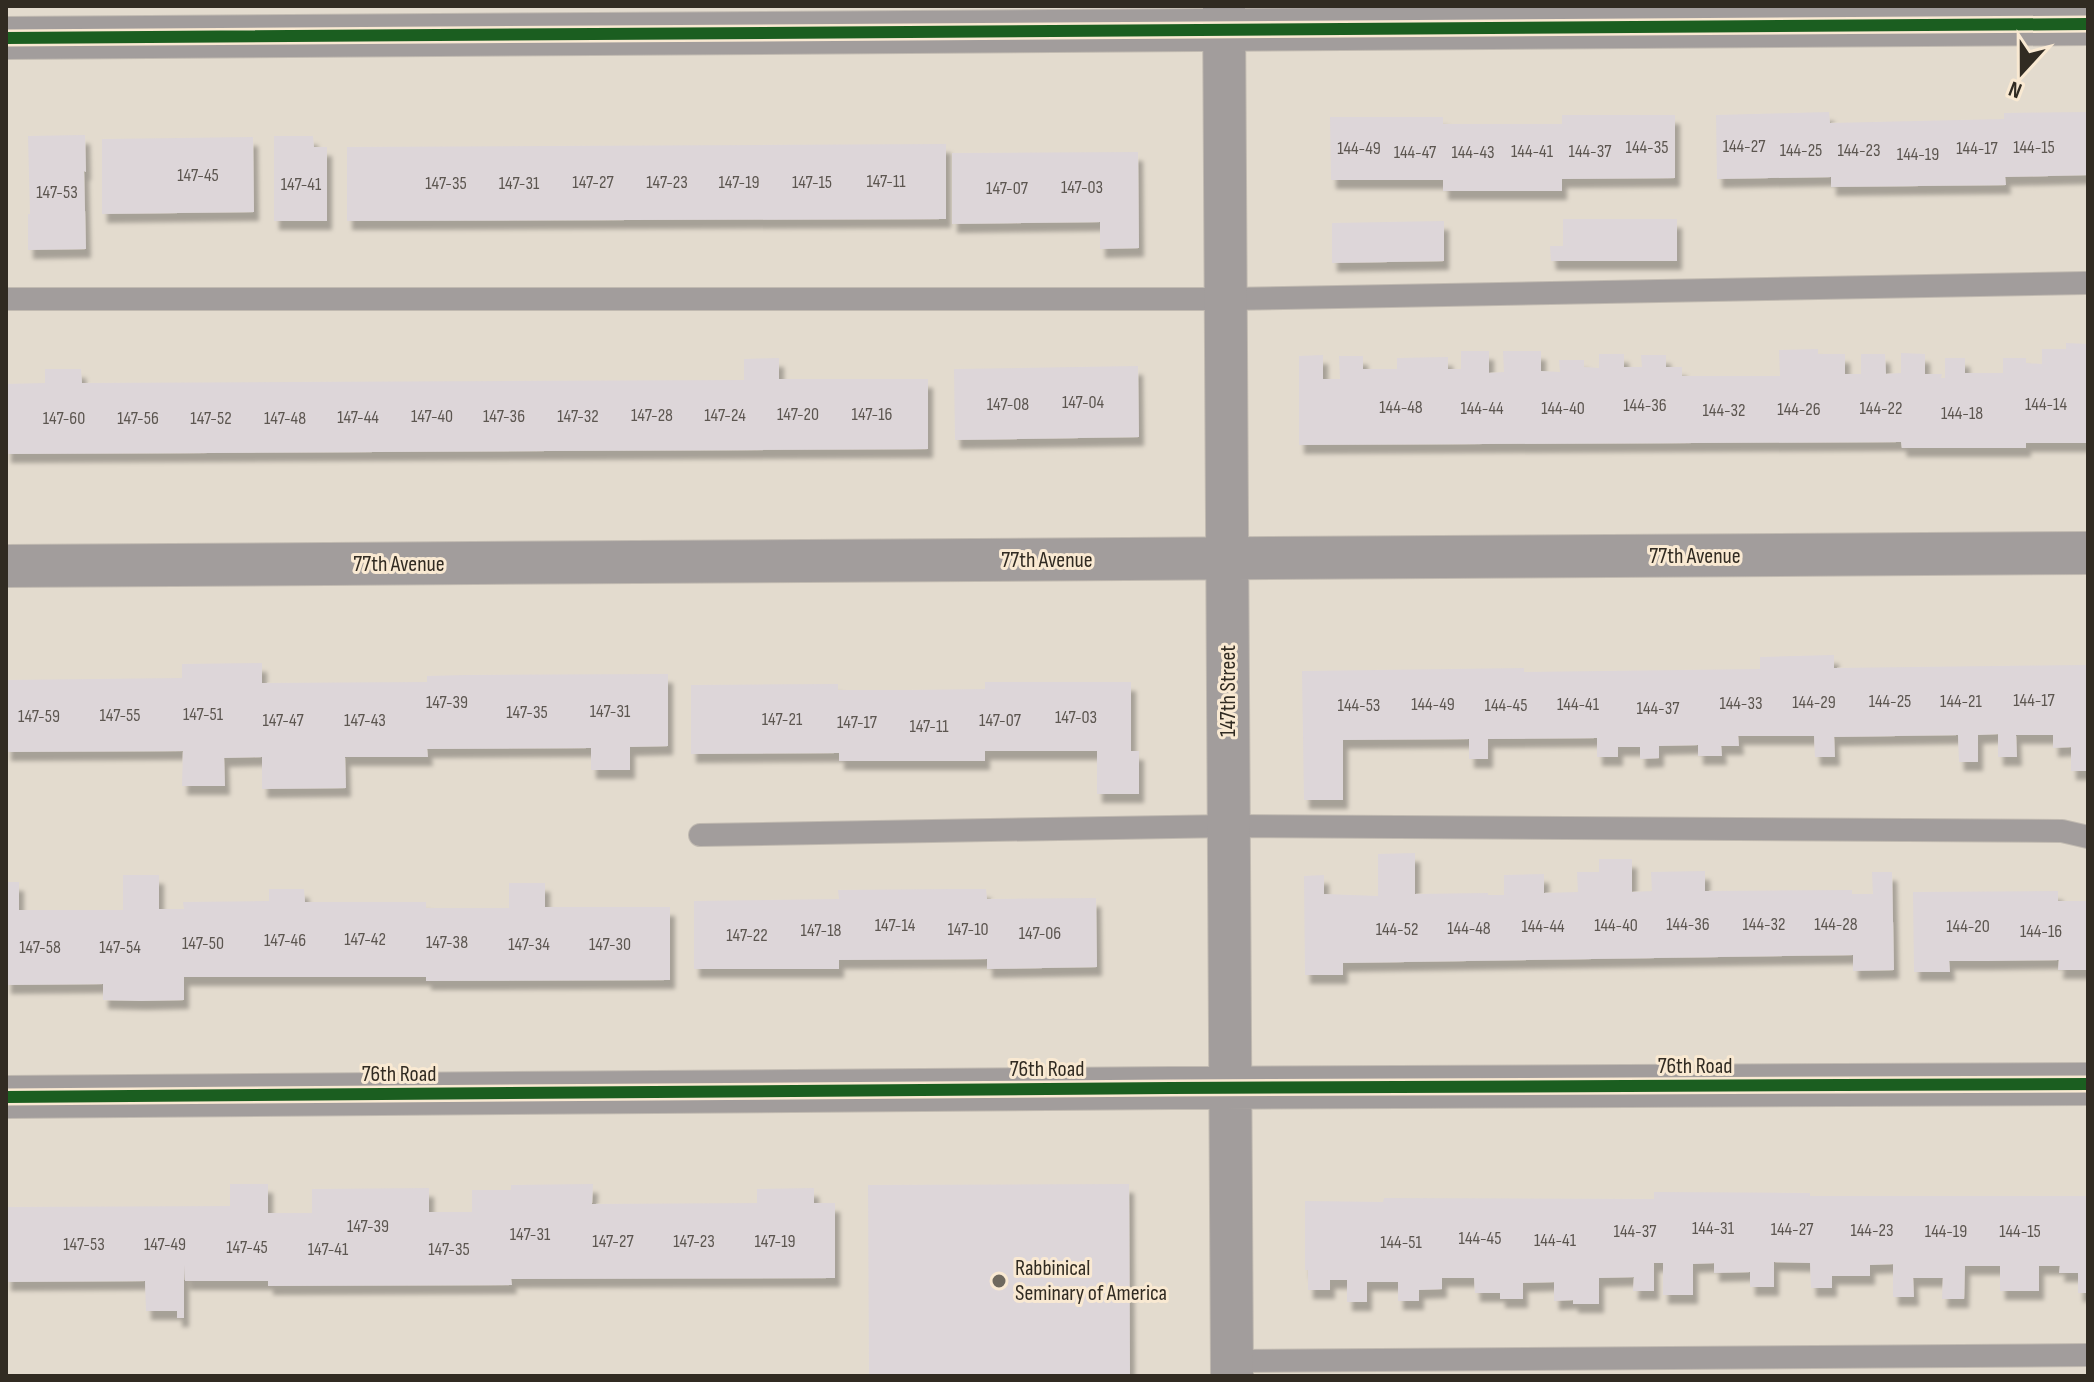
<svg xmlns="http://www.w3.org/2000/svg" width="2094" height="1382" font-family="'Sofia Sans Condensed',sans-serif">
<defs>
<filter id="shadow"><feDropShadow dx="5" dy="9" stdDeviation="2" flood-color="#0004"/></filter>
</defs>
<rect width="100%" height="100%" fill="#e3dbce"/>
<path fill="#ddd6d9" filter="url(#shadow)" d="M1829,112L1830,123L2004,119V113L2088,112V175L2005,177L2006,185L1831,187V177L1717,179L1716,115Z
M1562,115H1675V178L1562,179V191H1443V180H1331L1330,117H1443V124H1562Z
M85,135L86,172L84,171L86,249L28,250V214H30L28,136Z
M274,136H313L314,147H327V221H274Z
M253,137L254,212L102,214V139Z
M946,144V219L347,221V147Z
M1138,152L1139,248L1100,249V222L952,224V153Z
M1563,219H1677V261H1551L1550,246H1563Z
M1444,221V261L1332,263V223Z
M2066,343L2088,344V443H2026V448H1902L1901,442L1299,445V356L1323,355V379H1340L1339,356H1363V369H1397V358L1448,357V369H1461V351H1489V373L1504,372L1503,351H1541V371L1560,372L1559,360H1584V367L1599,368V354H1624V367H1642L1641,355H1666V367H1682V376H1780L1779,350L1818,349V354H1845V374H1861V354H1885L1886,374L1901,373V353L1925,354V374H1942L1941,378H1945V358H1965V373H2003V358H2026V363L2042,364V349H2066Z
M779,358V379H928V449L6,454V384L45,383V369H81L82,383L744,380V359Z
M1138,366L1139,437L955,440L954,369Z
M1834,655V668L2088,665V771H2071V747L2053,748V735H2016L2017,757H1998V734L1978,735V762H1959L1958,735L1834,737L1835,757H1815L1814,736H1738L1739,746H1721L1722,756H1698V745L1659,746V758L1640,759V747H1618V757H1597V738L1488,739V759H1469V739L1343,740V800H1304L1302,671L1524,668V672L1760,669V657Z
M262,663V683L427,682V676L466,675L668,674V746L630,747V770H591V748L427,749L428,757H345L346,788L262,789V757L224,758L225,786H182L183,751L6,752V680L182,678V664Z
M985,682H1131V751H1139V794H1097V751H985V761H839V753L691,754V685L838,684V690H911L985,689Z
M1415,853V894L1488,893V895H1504V875L1544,874V893L1578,892L1577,872H1599V859H1632V892L1652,891L1651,872L1705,871V891L1852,890V894H1873L1872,872H1892L1894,970L1853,971V955L1343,963V975H1305L1304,876L1324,875V894L1378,896V854Z
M123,875H159V909H184L183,902L269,901V889H304L305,902H426V908H509V883H545V907H670V980L426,981V977H184V1000L141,1001L103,1000V984L6,985V882H19V910H123Z
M949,889H986L987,899L1096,898L1097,967L987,969V959L839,960V969H694V901L839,899L838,890Z
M2058,891V901H2088V970H2058L2059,960L1987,961H1949L1950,972H1914L1913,892Z
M230,1184H268V1213H312V1189L429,1188V1212H472V1190H511V1185L593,1184L592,1204L757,1203V1189L814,1188V1203H835V1278L511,1279L512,1285L268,1286V1281H185L184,1265V1318H177V1311H146L145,1281L6,1282V1207L230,1206Z
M1129,1184L1130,1376H869L868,1185Z
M1654,1192L1810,1193V1196H2088V1293H2078V1273H2059L2060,1266H2039V1291H2000V1266H1965L1964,1299H1942L1943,1278H1913L1914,1297H1893V1264L1870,1265V1276H1832V1288H1811L1810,1263L1774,1262V1287H1750V1272L1714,1273V1263L1693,1264V1295H1663V1263H1654V1291H1633L1634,1277L1599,1278V1304H1573V1300L1554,1301V1282L1523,1283V1299H1500V1293H1475L1474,1278H1442V1289L1419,1290V1301H1398V1282H1367V1302H1347V1280H1330V1290H1308V1270H1305V1201L1383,1202L1384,1198L1654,1199Z"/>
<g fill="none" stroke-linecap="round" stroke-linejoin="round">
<defs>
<path id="lane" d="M6,299H1226L2085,283
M700,835L1229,826L2062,831L2088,837
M1232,1361L2088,1355"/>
<path id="street" d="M1224,6L1232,1376
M6,38L2088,24
M6,566L2088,553
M6,1097L1171,1088L2088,1084"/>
</defs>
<use href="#lane" stroke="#c1bab1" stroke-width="24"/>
<use href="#street" stroke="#c1bab1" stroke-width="44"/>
<use href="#lane" stroke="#a29d9c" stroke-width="22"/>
<use href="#street" stroke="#a29d9c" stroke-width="42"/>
<defs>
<path id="cycleway" d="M6,38L2088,24
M6,1097L1171,1088L2088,1084"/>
</defs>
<use href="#cycleway" stroke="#f9e9d2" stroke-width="17"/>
<use href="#cycleway" stroke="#1b5e20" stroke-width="12"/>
</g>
<circle fill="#6f695e" stroke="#f9e9d2" stroke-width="3" cx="999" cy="1281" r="8"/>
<g text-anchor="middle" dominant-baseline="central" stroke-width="6" stroke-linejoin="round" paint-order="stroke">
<g font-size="18" fill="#5c5650">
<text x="1744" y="146">144-27</text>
<text x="1647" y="147">144-35</text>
<text x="2034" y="147">144-15</text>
<text x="1359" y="148">144-49</text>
<text x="1977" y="148">144-17</text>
<text x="1801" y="150">144-25</text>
<text x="1859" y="150">144-23</text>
<text x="1532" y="151">144-41</text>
<text x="1590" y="151">144-37</text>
<text x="1415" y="152">144-47</text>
<text x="1473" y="152">144-43</text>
<text x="1918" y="154">144-19</text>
<text x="198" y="175">147-45</text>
<text x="886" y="181">147-11</text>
<text x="593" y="182">147-27</text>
<text x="667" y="182">147-23</text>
<text x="739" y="182">147-19</text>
<text x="812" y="182">147-15</text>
<text x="446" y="183">147-35</text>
<text x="519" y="183">147-31</text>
<text x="301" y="184">147-41</text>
<text x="1082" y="187">147-03</text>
<text x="1007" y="188">147-07</text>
<text x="57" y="192">147-53</text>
<text x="1083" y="402">147-04</text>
<text x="1008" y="404">147-08</text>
<text x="2046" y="404">144-14</text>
<text x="1645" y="405">144-36</text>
<text x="1401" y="407">144-48</text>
<text x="1482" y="408">144-44</text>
<text x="1563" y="408">144-40</text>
<text x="1881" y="408">144-22</text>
<text x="1799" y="409">144-26</text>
<text x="1724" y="410">144-32</text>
<text x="1962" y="413">144-18</text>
<text x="798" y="414">147-20</text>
<text x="872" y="414">147-16</text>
<text x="652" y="415">147-28</text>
<text x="725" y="415">147-24</text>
<text x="432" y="416">147-40</text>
<text x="504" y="416">147-36</text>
<text x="578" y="416">147-32</text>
<text x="358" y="417">147-44</text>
<text x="64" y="418">147-60</text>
<text x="138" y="418">147-56</text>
<text x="211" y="418">147-52</text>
<text x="285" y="418">147-48</text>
<text x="2034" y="700">144-17</text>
<text x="1890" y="701">144-25</text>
<text x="1961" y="701">144-21</text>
<text x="447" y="702">147-39</text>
<text x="1814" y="702">144-29</text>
<text x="1741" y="703">144-33</text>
<text x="1433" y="704">144-49</text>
<text x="1578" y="704">144-41</text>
<text x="1359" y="705">144-53</text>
<text x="1506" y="705">144-45</text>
<text x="1658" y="708">144-37</text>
<text x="610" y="711">147-31</text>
<text x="527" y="712">147-35</text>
<text x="203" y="714">147-51</text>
<text x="120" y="715">147-55</text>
<text x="39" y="716">147-59</text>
<text x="1076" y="717">147-03</text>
<text x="782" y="719">147-21</text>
<text x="283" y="720">147-47</text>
<text x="365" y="720">147-43</text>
<text x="1000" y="720">147-07</text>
<text x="857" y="722">147-17</text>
<text x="929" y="726">147-11</text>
<text x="1688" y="924">144-36</text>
<text x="1764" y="924">144-32</text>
<text x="1836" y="924">144-28</text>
<text x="895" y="925">147-14</text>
<text x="1616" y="925">144-40</text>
<text x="1543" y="926">144-44</text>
<text x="1968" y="926">144-20</text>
<text x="1469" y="928">144-48</text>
<text x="968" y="929">147-10</text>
<text x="1397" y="929">144-52</text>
<text x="821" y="930">147-18</text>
<text x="2041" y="931">144-16</text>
<text x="1040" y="933">147-06</text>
<text x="747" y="935">147-22</text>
<text x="365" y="939">147-42</text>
<text x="285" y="940">147-46</text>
<text x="447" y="942">147-38</text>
<text x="203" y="943">147-50</text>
<text x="529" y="944">147-34</text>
<text x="610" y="944">147-30</text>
<text x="40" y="947">147-58</text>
<text x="120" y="947">147-54</text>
<text x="368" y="1226">147-39</text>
<text x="1713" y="1228">144-31</text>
<text x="1792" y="1229">144-27</text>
<text x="1872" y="1230">144-23</text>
<text x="1635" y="1231">144-37</text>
<text x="1946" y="1231">144-19</text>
<text x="2020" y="1231">144-15</text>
<text x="530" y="1234">147-31</text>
<text x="1480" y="1238">144-45</text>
<text x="1555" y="1240">144-41</text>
<text x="613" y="1241">147-27</text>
<text x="694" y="1241">147-23</text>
<text x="775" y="1241">147-19</text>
<text x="1401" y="1242">144-51</text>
<text x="84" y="1244">147-53</text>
<text x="165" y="1244">147-49</text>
<text x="247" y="1247">147-45</text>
<text x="328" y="1249">147-41</text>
<text x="449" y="1249">147-35</text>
</g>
<g font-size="22" fill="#312b22" stroke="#f9e9d2">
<text x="1695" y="556">77th Avenue</text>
<text x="1047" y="560">77th Avenue</text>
<text x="399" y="564">77th Avenue</text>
<text transform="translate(1228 691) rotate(-90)">147th Street</text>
<text x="1695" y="1066">76th Road</text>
<text x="1047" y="1069">76th Road</text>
<text x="399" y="1074">76th Road</text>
</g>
<g font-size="22" fill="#312b22" stroke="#f9e9d2" text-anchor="start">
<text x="1015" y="1268">Rabbinical<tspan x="1015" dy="25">Seminary of America</tspan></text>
</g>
</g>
<rect width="2094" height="1382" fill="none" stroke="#312b22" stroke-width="16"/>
<g transform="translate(2022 72) rotate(201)" stroke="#f9e9d2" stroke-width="6" paint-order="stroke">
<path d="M0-6L14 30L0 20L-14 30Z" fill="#312b22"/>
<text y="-12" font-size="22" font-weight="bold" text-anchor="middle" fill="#312b22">N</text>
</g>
</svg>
